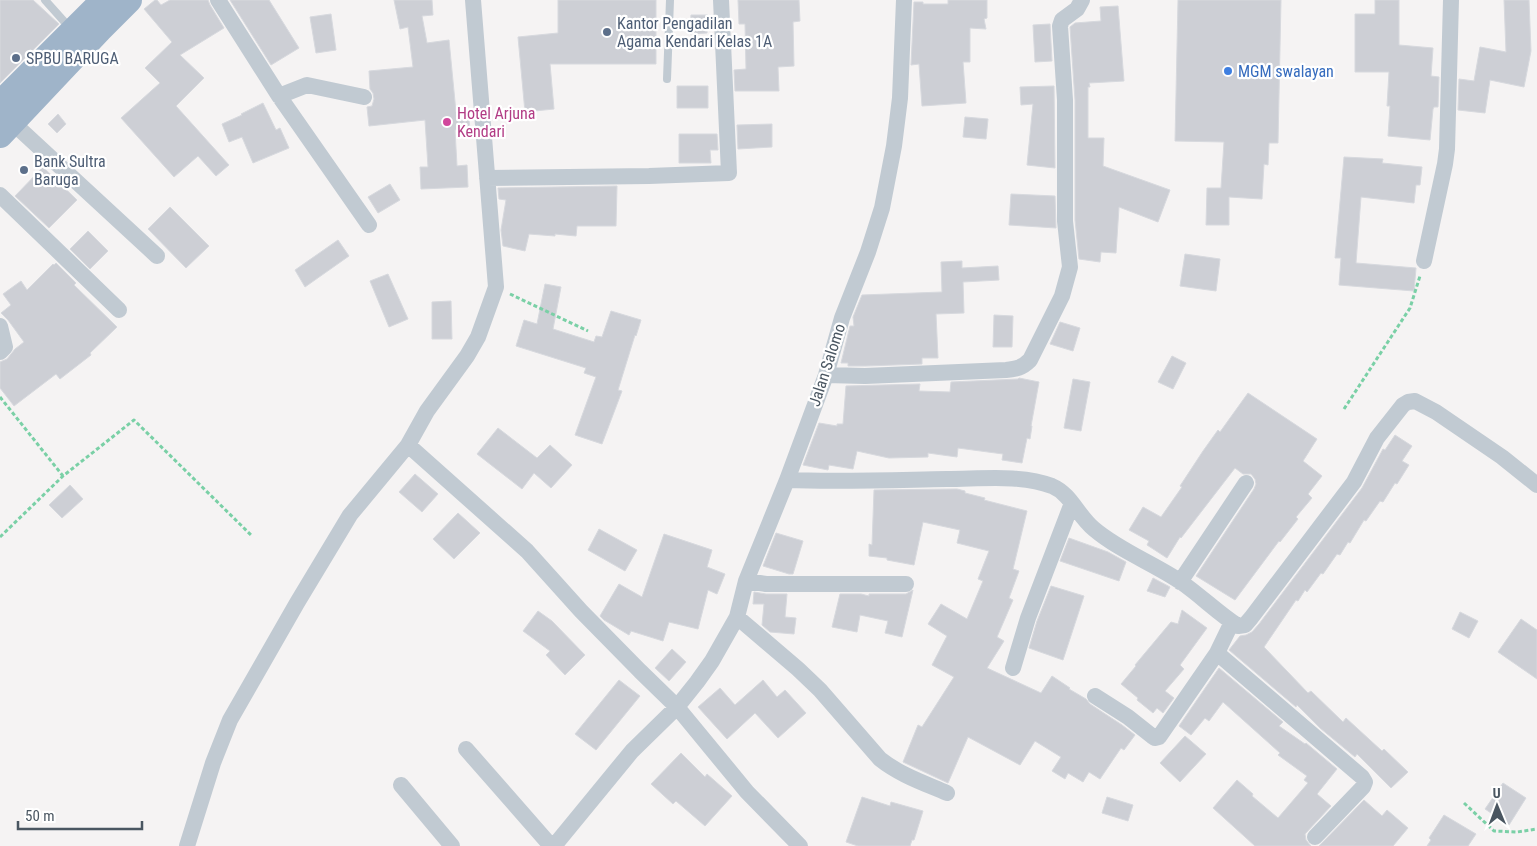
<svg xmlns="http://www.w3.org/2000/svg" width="1537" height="846" font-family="'Roboto Condensed',sans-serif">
<rect width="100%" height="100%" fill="#f5f3f3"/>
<path fill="#cdcfd5" stroke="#d7d9de" d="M0,0H33L59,24L0,83Z
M155,0H157L161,5L170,0H208L210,5L224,28L180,55L204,78L176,106L229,165L216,176L198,156L174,177L121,118L160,83L145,68L172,42L144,9Z
M230,0H269L299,48L271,65Z
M394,0H432L433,15L422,16L427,43L449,40L456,112L468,111L470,129L455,130L457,166L467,165L468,187L421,189L420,167H428L425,120L369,126L367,107L372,106L374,99L373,93L370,89L369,71L413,67L408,27L400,29Z
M558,0H656V64H550L554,109L525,112L518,37L558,33Z
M738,0H799L800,21L793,22L794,66L778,67L779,91H735L734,70L746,69L745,24H739Z
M948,0H987V18L984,19L986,29L970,28V62H963L966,103L922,106L919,64L911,65L914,2H923V4H948Z
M1178,0H1281L1278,143H1269L1268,165L1264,164L1262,199L1229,197V225H1206L1207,188H1221L1224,142L1175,141Z
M1375,0H1399V45L1433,48L1431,76L1439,77L1438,107H1434L1433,109L1430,140L1388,136L1390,106H1387L1389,72H1355V14H1375Z
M1504,0H1529L1531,51L1524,87L1490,80L1485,113L1458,110L1459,79L1474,81L1480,47L1506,52Z
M1118,6L1124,81L1089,83L1090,87H1088V138H1104L1103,166L1170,190L1158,222L1119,207L1116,253L1101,252L1100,262L1079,259L1075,220V100L1070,27L1075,23L1101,21L1100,7Z
M331,14L336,50L316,53L310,17Z
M691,15H708L707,33L690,34Z
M1050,24L1052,61L1035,62L1033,25Z
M677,86H708V108H677Z
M1054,86L1055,168L1027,165L1033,104L1021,105L1020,87Z
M263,103L276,130L280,128L289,148L253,163L242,137L229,142L222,124L242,115L241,114Z
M58,114L66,124L57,133L48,124Z
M965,117L988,119L986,139L963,137Z
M772,124V147L738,149L737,125Z
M679,134H717L718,150H710L711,163H679Z
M1344,157L1383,159L1382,163L1422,167L1420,185H1416L1414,203L1361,197L1356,263L1416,268L1414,291L1339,285L1341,258H1335Z
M43,167L77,200L49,228L15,196Z
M390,184L400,200L378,213L368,197Z
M617,186L616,226H577L576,236L555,234V236L529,234L525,251L503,246L501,230L506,200L499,199L498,188Z
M1011,194L1055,196L1056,228L1009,225Z
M170,207L209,246L186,268L148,229Z
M88,231L108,251L90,269L70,249Z
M338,240L349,256L305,287L295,270Z
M1185,254L1220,259L1216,291L1180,286Z
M962,261V268L998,266L999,280L963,282L964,313L936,314L938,358H922V364L865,366H848V363H841L850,326H854L853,317L862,295L942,292L941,262Z
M56,263L76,283L74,285L117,327L90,353L91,355L60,379L56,374L14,406L0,388V362L7,359L15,349L24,342L8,320L1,313L11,305L3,294L21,281L27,290L53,264L54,265Z
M388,274L408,319L389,327L370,281Z
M545,284L561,287L553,329L594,342L596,336L602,337L611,311L641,320L636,336L635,335L618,390L622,391L602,444L575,435L596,377L584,373L586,368L516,346L524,320L537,324Z
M451,301L452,339H432V302Z
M994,315L1013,316L1012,347H993Z
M1060,322L1080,328L1073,351L1050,344Z
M1172,356L1186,363L1173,389L1158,382Z
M1019,378L1039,382L1031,426H1032L1030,439L1027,438L1022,463L1002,460L1003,454L958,448L957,457L928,453V457L889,458L857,451L853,469L829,465L828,470L803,465L819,423L837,426V424H843L846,386L920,384L919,391L950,392L951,382L1018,379Z
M1073,379L1090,382L1081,431L1064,428Z
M1248,393L1317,439L1303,461L1322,476L1308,494L1312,498L1296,517L1298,519L1280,542L1279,541L1235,600L1196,576L1254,489L1256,484L1255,479L1251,474H1243L1235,468L1181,538L1180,537L1167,558L1147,545L1149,541L1129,530L1143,507L1161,517L1182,487L1180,486L1203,451L1218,430L1220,432Z
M498,428L537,458L550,445L572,465L551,488L534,473L522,489L477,454Z
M1395,435L1412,446L1402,461L1409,465L1397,484L1395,483L1383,502L1380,501L1366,521L1364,520L1350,543L1348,542L1340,555L1337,554L1323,574L1321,573L1307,592L1305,590L1298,601L1296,600L1264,647L1308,693L1311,691L1343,722L1346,718L1382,751L1384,749L1408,772L1391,788L1357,754L1355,757L1320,728L1297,705L1296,707L1229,650L1240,636L1246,635L1252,632L1259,624L1362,488L1383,449L1385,450Z
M415,474L438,494L422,512L399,492Z
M70,485L83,499L62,518L49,505Z
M957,489L965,491V493L985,498L984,500L1027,511L1013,569L1019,571L1009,598L1013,600L997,637L1004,641L987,668L1041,693L1052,676L1070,688L1069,689L1086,699L1090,704L1122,725L1135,735L1124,750L1121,748L1100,779L1089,772L1083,782L1068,773L1065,779L1052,771L1061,757L1035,741L1020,765L968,737L948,783L903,762L918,725L922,727L954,677L932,665L947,636L928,624L941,604L967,619L983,581L978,579L989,551L957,543L960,530L923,522L914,565L887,560V558L869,556V544L872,545L874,490Z
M458,513L480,533L454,559L433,539Z
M599,529L637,550L625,571L588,550Z
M776,533L803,541L793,574H789L763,566Z
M664,534L712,550L707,567L725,574L717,594L708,590L698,629L669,622L663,641L631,631L629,635L604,620L600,616L619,584L642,597Z
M1069,538L1108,552L1126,562L1119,581L1060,561Z
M1153,578L1170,587L1165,597L1147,591Z
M1051,586L1084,596L1063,660L1029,648L1037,621Z
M913,590L902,637L885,633L888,621L860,615L857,632L832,627L840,594H861L869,596V594H906Z
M754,592L766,594H787L785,617L796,618L794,634L770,632L762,625L764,604H753Z
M1182,610L1207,628L1180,665L1184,669L1165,691L1174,698L1163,713L1157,708L1153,713L1137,700L1138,698L1121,684L1136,666L1135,665L1171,622L1178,624Z
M538,611L552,621L585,655L565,675L546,655L550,651L523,631Z
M1460,612L1478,621L1469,638L1452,629Z
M1521,619L1537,630V679L1498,652Z
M672,649L686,662L669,681L655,668Z
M1219,668L1283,722L1279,726L1305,744L1306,743L1337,769L1317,794L1331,806L1305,834L1306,840L1311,846H1255L1213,808L1237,780L1253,794L1252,796L1278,818L1308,783L1304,780L1307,776L1278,755L1280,753L1223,702L1209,721L1205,718L1191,735L1179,726Z
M619,680L640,696L596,750L575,734Z
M763,680L777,697L785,690L806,713L778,738L755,713L727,739L698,707L720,688L735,705Z
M1185,736L1206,754L1180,782L1160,763Z
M681,753L705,777L707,774L732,796L705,826L676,801L673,804L651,784Z
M1503,783L1526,798L1509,825L1485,809Z
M862,797L890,806L891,802L923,811L914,840H912L910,846H858L846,842Z
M1107,797L1133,805L1128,821L1102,813Z
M1364,800L1382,816L1387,810L1408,828L1393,846H1319Z
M1444,815L1476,834L1468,846H1427L1431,840L1429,838Z"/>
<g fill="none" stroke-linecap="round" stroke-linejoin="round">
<path stroke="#7ad0a6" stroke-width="3" stroke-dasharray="4 2.5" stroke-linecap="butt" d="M510,294L588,331
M0,397L63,476
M1344,409L1410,308L1420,276
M0,537L63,476L134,420L251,535
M1464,803L1494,831L1517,832L1537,829"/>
<path stroke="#c1cad2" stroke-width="8" d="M45,0L70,28
M667,79L670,0"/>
<path stroke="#c1cad2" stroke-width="16" d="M218,0L279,96L369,225
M473,0L496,287L478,337L467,356L427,411L408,445L527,551L581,611L640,671L677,707L747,792L800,846
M279,96L307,85L364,97
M13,123L157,256
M487,178L649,176L729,173L721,0
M0,195L119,310
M1424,261L1445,164L1447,149L1451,0
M0,326L5,347L0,352
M826,375L865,376L1006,370C1016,369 1022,368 1030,360L1062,296L1070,267L1065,221V100L1060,26L1062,20L1077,9L1082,0
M787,480C840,482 893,480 947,479C980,479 1021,474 1052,486C1071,494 1078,516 1094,529C1120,551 1153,563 1181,582C1201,596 1218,613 1238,626L1245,625L1251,618L1354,482L1377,438L1403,405L1408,402L1415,401L1436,412L1502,457L1537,485
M746,581L766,584H906
M1180,582L1246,483
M737,617L798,669L820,690L880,759C900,775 924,783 947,793
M1217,653L1362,777L1365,782L1363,787L1315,837
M1013,668L1028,618L1072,503
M1095,696L1128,717L1152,736L1155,738L1159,737L1217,653L1232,622
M466,749L551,846
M401,785L452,846
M187,846L213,763L230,720L297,603L350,515L408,445
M554,846L632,751L677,707L697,682L712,661L737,617L746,581L787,480L826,375L842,318L868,252L882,208L894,146L900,98L904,0"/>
<path stroke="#9fb4c9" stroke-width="26" d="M0,104L102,2
M0,135L100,29L129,0"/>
</g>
<g fill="#5c6f8a" stroke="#fff" stroke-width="2">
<circle cx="607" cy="32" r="5"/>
<circle cx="16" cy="58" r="5"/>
<circle cx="24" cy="170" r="5"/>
</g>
<circle fill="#3f7fe0" stroke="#fff" stroke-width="2" cx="1228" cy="71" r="5"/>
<circle fill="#d1479c" stroke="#fff" stroke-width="2" cx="447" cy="122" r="5"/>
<g text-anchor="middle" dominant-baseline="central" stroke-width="4.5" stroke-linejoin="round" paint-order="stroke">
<g font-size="16" fill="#4e5e75" stroke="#fff" text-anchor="start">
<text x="617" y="23">Kantor Pengadilan<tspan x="617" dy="18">Agama Kendari Kelas 1A</tspan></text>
<text x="26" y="58">SPBU BARUGA</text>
<text x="34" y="161">Bank Sultra<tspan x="34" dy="18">Baruga</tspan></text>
</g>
<g font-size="16" fill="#366cbe" stroke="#fff" text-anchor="start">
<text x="1238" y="71">MGM swalayan</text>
</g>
<g font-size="16" fill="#b23c85" stroke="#fff" text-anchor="start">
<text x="457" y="113">Hotel Arjuna<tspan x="457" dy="18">Kendari</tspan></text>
</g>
<g font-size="16" fill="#4a5661" stroke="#fff">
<text transform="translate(827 365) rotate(-72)">Jalan Salomo</text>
</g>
</g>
<g transform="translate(1497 806) rotate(359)" stroke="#ffffff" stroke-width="4" paint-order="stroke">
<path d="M0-4L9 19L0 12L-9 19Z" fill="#4a5661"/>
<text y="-8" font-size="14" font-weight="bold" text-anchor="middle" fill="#4a5661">U</text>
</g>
<path d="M18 821v8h124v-8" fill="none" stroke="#4a5661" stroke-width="2.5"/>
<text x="25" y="821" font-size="15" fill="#4a5661" stroke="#ffffff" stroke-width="4" paint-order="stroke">50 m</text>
</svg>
